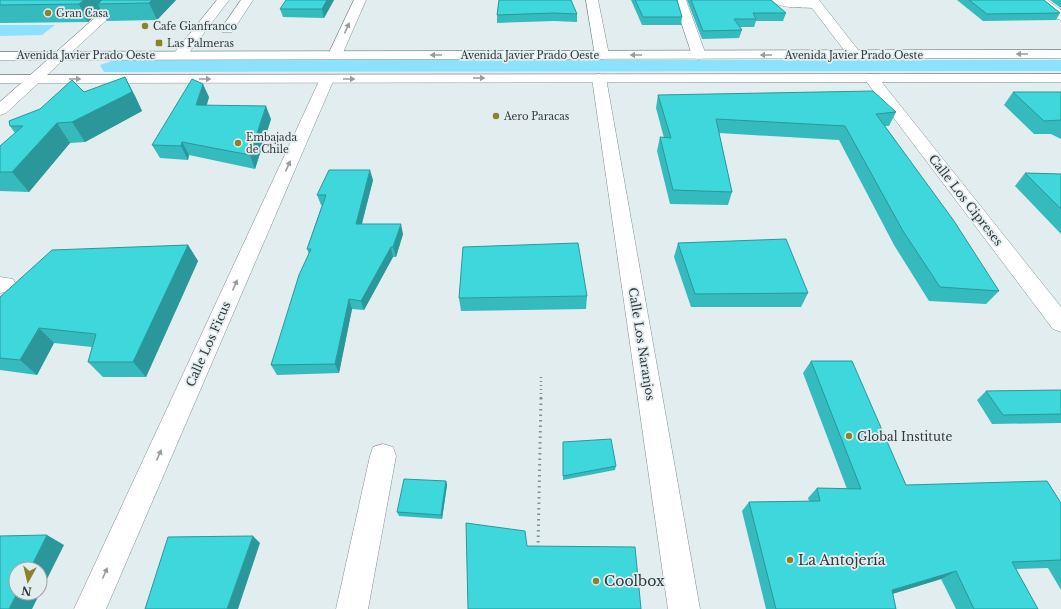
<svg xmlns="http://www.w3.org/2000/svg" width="1061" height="609" font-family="'Libre Baskerville',serif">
<rect width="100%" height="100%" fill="#e2edf0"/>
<path fill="#8ce1fc" d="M0,25H55L42,35L0,36Z
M115,60H1061V71L104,72L100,65Z"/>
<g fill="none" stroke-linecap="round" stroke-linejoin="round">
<defs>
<path id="minor" d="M115,0H128L6,113L0,115V102Z
M217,0H229L185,58L180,59L175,58L173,55L175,52Z
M241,0H253L232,32H222L221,29Z
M354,0H366L342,55L340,58L335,59L330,58L328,55Z
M586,0H598L609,55L607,58L602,59L597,58L595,55Z
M674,0H686L706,55L704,58L699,59L694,58L692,55Z
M771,0H819L862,55L860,58L855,59L850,58L812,8C802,7 778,9 771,0Z
M1033,0H1047L1061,10V20L1057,19Z
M599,74L604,75L606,78L700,609H668L592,78L594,75Z
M871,74L876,75L1061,307V332L1053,329L866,81L864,78L866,75Z
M327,75L332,76L334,79L106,609H74L320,79L322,76Z
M0,277L13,279L16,285L13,291L0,293Z
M383,444L393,447L396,456L368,609H336L370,456L373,447Z"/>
<path id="major" d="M1061,50V58L0,60V52Z
M1061,74V82L0,83V75Z"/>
</defs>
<use href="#minor" stroke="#858f92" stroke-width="1"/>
<use href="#major" stroke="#858f92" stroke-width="1"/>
<path stroke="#868e8f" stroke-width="2.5" stroke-dasharray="1 3" stroke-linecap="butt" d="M541,398V375"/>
<path stroke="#868e8f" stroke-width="3" stroke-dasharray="1.5 4" stroke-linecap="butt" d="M538,548L541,397"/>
<use href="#minor" fill="#fff" fill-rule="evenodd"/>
<use href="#major" fill="#fff" fill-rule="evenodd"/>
</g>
<path fill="#35babd" d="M0,0H176L157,20L107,21L101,10L88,22L0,23Z
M334,0L324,18L283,17L280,9Z
M499,0L577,14V22L554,21L497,23V15Z
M631,0H677L682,17L681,25H642Z
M687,0H771L786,13L783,21H756L754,27H740L742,30L739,38L702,39Z
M957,0H1044L1060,13L1056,20L983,21Z
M1050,0H1061V8Z
M125,77L135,96L142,111L85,142L70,143L29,192L0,191V146L15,133L10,126L40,109Z
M1013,92H1061V139L1051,134H1034L1004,105Z
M658,95L896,112L889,126H885L999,291L986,304L929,301L894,245L839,140L719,133L732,192L728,205L670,204L657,151L660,137L664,138L656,108Z
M209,97L207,105L271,119L255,169L189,155L188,160L160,158L152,145Z
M1025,173L1061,174V234L1015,186Z
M373,180L362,224L403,234L396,257H393L364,310L352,309L339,373L277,375L271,365L309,254L307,249L322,205H321L317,195Z
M678,243L808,293L801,307H691L674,257Z
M188,245L198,261L146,377H103L88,362L92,347L54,343L37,375L0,370V297Z
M587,296L586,309L461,311L459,298Z
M811,361L906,485L1061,503V590L1048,568L1016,569L1038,609H956L941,579L892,594L896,609H766L742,511L749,502L809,501L808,498L817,488L847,489L803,373Z
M1061,390V423L992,424L977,400L986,391Z
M563,442L616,466L615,470L563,480Z
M446,481L447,485L442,519L399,516L397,512Z"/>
<path fill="#2b979a" d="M84,0H113L98,4L101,10L88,22L79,4Z
M152,0H176L157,20L149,3Z
M327,0H334L324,18L322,9Z
M125,77L135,96L142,111L85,142L72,122Z
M203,84L209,97L202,118L196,105Z
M266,106L271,119L255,169L250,155Z
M57,123L70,143L29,192L12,172Z
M182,142L189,155L188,160L181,146Z
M370,170L373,180L359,234L356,224Z
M401,224L403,234L396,257L393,247Z
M188,245L198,261L146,377L133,362Z
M391,247L393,257L364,310L361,301Z
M349,299L352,309L339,373L335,364Z
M39,328L54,343L37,375L20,360Z
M446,481L447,485L442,519L441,515Z
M47,535L64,545L32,609H9L17,593H40V569H30Z
M253,536L260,543L238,609H227Z
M956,571L941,579L879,598L892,590Z"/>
<path fill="#3ed8dc" stroke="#2b979a" d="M0,0H84L79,4L0,5Z
M102,0H152L149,3L98,4Z
M286,0H327L322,9H280Z
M499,0H571L577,14L554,13L497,15Z
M635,0H677L682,17H643Z
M691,0H771L786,13H753L756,19H734L742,30L703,31Z
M969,0H1044L1060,13L987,14Z
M125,77L132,92L72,122L57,123L12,172H0V146L23,126H10L9,121L40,109L72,80L84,92Z
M192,79L203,84L196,105L266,106L250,155L182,142L181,146L152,145Z
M873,91L896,112L876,114L954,221L999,291L940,287L903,231L845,126L716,119L732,192L673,190L660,137L671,138L658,95Z
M1013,92H1061V120L1044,121Z
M329,170H370L356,224H401L393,247H391L361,301L349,299L335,364L271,365L299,275L311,249H307L326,195H317Z
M1025,173L1061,174V209Z
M786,239L808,293L695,294L678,243Z
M578,243L587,296L459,298L463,247Z
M188,245L133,362H88L96,334L39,328L20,360L0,358V297L52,250Z
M811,361H852L906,485L1047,481L1061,503V560L1012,562L1038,609H974L956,571L892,590L896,609H776L749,502L820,501L817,488L861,489Z
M1061,390V414L1003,415L986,391Z
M611,439L616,466L563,476V442Z
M404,479L446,481L441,515L397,512Z
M466,523L525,531L527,546L635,547L641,609H468Z
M47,535L30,569H16V593H17L9,609H0V536Z
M253,536L227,609H145L168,537Z"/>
<defs><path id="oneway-solid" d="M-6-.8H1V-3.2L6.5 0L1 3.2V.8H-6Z"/></defs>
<g fill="#9a9c9c">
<use href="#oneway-solid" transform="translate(347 28) rotate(-66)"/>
<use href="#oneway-solid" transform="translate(1022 54) rotate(180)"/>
<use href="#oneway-solid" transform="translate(436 55) rotate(180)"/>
<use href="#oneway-solid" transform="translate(636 55) rotate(180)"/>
<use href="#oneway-solid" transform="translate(766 55) rotate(180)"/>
<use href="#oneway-solid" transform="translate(479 78)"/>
<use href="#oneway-solid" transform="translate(75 79)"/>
<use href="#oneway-solid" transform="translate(205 79)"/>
<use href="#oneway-solid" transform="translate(349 79)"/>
<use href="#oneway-solid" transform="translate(288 166) rotate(-66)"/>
<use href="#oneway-solid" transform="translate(235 285) rotate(-66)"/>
<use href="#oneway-solid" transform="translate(159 455) rotate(-66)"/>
<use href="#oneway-solid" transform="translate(105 573) rotate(-66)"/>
</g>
<g fill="#8b832b" stroke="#e2edf0" stroke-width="1.5">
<circle cx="48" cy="13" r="4"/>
<circle cx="145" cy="26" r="4"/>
<rect x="155" y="39" width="8" height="8" rx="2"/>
<circle cx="496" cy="116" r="4"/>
<circle cx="238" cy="143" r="4"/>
<circle cx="849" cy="436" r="4"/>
<circle cx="790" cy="560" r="4"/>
<circle cx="596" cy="581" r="4"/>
</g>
<g text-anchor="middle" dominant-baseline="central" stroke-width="3.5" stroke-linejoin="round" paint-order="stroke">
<g font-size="10" fill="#343839" stroke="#e2edf0" text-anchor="start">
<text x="56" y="13">Gran Casa</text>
<text x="153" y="26">Cafe Gianfranco</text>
<text x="167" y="43">Las Palmeras</text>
<text x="504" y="116">Aero Paracas</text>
<text x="246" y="137">Embajada<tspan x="246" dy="12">de Chile</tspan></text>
</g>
<g font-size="10" fill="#343839" stroke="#e2edf0">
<text x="86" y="55">Avenida Javier Prado Oeste</text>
<text x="530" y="55">Avenida Javier Prado Oeste</text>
<text x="854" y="55">Avenida Javier Prado Oeste</text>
</g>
<g font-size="12" fill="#343839" stroke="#e2edf0">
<text transform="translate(966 200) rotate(52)">Calle Los Cipreses</text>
<text transform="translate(208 344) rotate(-66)">Calle Los Ficus</text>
<text transform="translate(642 344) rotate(81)">Calle Los Naranjos</text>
</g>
<g font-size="12" fill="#343839" stroke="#e2edf0" text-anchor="start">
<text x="857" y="436">Global Institute</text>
</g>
<g font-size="14" fill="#343839" stroke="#e2edf0" text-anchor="start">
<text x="798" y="560">La Antojería</text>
<text x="604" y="581">Coolbox</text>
</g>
</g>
<g transform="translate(28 581) rotate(188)"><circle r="19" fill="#e2edf0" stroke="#9ca5a7"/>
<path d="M0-3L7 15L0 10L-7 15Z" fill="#8b832b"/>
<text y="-6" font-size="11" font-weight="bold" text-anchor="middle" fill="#343839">N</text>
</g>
</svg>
